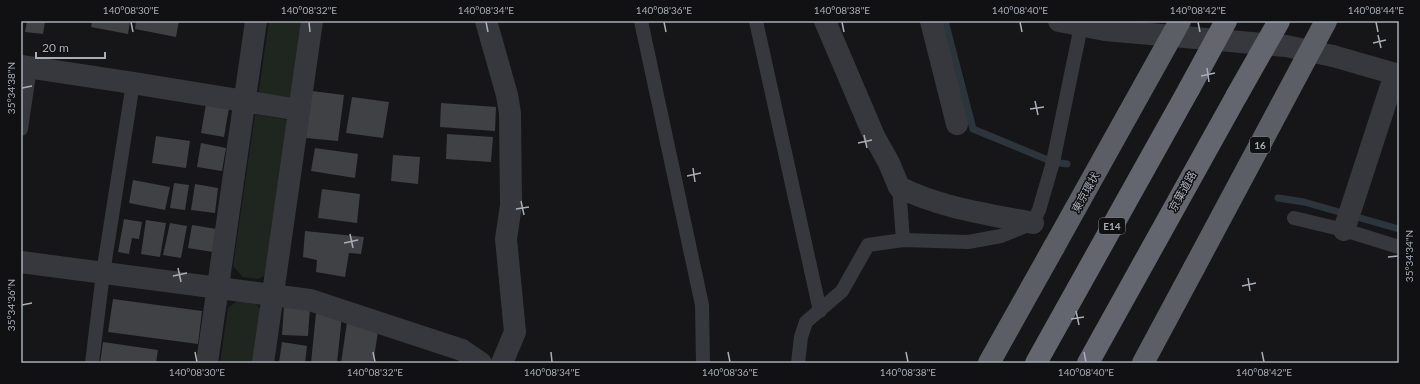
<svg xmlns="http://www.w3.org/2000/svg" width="1420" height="384" font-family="Lato,'Noto Sans JP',sans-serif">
<rect width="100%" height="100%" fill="#161618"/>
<path fill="#1e261f" d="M269,21H303L291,101L258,96Z
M255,114L288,120L269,273L258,279L243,277L233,266Z
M241,298L255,302L262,312L255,363H220L228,308Z"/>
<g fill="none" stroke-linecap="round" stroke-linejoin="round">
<path stroke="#2c353c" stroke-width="7" d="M945,21L973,129L1053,162L1067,164
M1278,198L1304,202L1399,229"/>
</g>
<path fill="#404145" d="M27,21H45L43,34L25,32Z
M92,21H130L128,34L91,27Z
M136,21H179L176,37L135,29Z
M312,91L344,95L338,141L306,138Z
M352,97L389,102L383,138L346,133Z
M441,103L496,107L495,131L440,127Z
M206,104L229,108L224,137L201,133Z
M447,134L493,137L491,162L446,159Z
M156,136L190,141L186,168L152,163Z
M201,143L226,148L222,171L197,167Z
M315,148L358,154L355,178L311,171Z
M393,155L420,157L418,184L391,181Z
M133,180L170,187L165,210L129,203Z
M174,183L189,185L185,210L170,208Z
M195,184L218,188L215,213L191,210Z
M322,189L360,194L357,223L318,218Z
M124,219L142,222L139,239L132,238L129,254L118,252Z
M146,220L166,223L160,257L141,254Z
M170,223L187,226L181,258L163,255Z
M192,225L217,229L213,252L188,248Z
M305,231L364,237L361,254L349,253L345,277L316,272L317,260L303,257Z
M113,299L202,311L198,344L108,332Z
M284,306L310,307L308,336L282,335Z
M316,313L342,316L337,363H311Z
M347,322L379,326L373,363H341Z
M103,342L158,350L156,363H100Z
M282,342L307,346L305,363L279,362Z"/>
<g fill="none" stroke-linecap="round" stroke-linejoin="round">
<path stroke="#37383d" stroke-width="14" d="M641,21L702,305L703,363
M756,21L820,311
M21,129L30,68
M899,187L903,240
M1294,218L1344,230L1399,247
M92,363L103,273L133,83
M798,363L801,337L806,322L842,291L868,245L903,240L968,242L1001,236L1033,223L1039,210L1053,162L1081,26"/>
<path stroke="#37383d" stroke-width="22" d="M486,21L507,95L510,113L511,205L506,239L515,332L502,363
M825,21L874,136L889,163L899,187C941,208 987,214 1033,223
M931,21L957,124
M1333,56L1399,75
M21,66L133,83L299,110
M1344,230L1395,74
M21,262L310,300L462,350L481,363
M207,363L256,21
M263,363L312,21"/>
<path stroke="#37383d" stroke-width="22" d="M1059,21L1105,30L1286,46L1333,56"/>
<path stroke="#5b5e65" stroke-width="22" d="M989,363L1054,247
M1143,363L1194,268"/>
<path stroke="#63666e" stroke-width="22" d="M1036,363L1189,89
M1088,363L1237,95"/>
<path stroke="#5b5e65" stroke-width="22" d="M1054,247L1180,21
M1194,268L1326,21"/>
<path stroke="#63666e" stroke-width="22" d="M1189,89L1226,21
M1237,95L1279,21"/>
</g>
<path fill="none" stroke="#a8adb8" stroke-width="1.5" d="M131,22L133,32M309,22L310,32M486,22L488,32M664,22L666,32M842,22L844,32M1020,22L1022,32M1198,22L1200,32M1376,22L1378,32M1378,35L1381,48M1373,43L1386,40M1207,68L1209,82M1201,76L1215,73M22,88L32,86M1035,101L1038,115M1030,109L1044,107M864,135L867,148M858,143L872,140M693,168L695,182M687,176L701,173M521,201L524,215M516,209L529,207M350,234L353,248M344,243L358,240M1388,257L1398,256M178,268L181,282M173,276L187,273M1248,278L1250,291M1242,286L1256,283M22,305L32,303M1076,311L1079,325M1071,319L1084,317M195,352L197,362M373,352L375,362M551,352L552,362M728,352L730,362M906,352L908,362M1084,352L1086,362M1262,352L1264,362"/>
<g text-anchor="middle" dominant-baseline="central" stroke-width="3" stroke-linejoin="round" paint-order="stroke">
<g fill="#111113" stroke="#7b7e86" stroke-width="1">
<rect x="1250" y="137" width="20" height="16" rx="3"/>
<rect x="1099" y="218" width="26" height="16" rx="3"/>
</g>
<g font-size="10" font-weight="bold" fill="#a8adb8">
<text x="1260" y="145">16</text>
<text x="1112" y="226">E14</text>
</g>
<g font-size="11" fill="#a8adb8" stroke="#111113">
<text transform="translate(1182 191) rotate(-61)">京葉道路</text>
<text transform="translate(1085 192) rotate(-61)">東京環状</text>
</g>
</g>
<rect width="1420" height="384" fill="none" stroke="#111113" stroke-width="44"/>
<path d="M36 52v6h69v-6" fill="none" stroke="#a8adb8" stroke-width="2"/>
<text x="42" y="52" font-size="12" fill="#a8adb8" stroke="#111113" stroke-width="3" paint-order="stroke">20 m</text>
<rect x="22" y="22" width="1376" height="340" fill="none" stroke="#a8adb8" stroke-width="1.5"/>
<g font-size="10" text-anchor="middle" fill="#a8adb8">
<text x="131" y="14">140°08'30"E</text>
<text x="309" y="14">140°08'32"E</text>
<text x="486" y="14">140°08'34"E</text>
<text x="664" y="14">140°08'36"E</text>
<text x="842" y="14">140°08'38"E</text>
<text x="1020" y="14">140°08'40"E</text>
<text x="1198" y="14">140°08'42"E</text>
<text x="1376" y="14">140°08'44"E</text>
<text transform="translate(11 88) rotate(-90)" y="4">35°34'38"N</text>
<text transform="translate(1409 256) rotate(-90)" y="4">35°34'34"N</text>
<text transform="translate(11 305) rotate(-90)" y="4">35°34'36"N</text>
<text x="197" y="376">140°08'30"E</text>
<text x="375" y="376">140°08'32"E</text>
<text x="552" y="376">140°08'34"E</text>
<text x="730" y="376">140°08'36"E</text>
<text x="908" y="376">140°08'38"E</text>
<text x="1086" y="376">140°08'40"E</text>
<text x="1264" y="376">140°08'42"E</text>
</g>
</svg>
